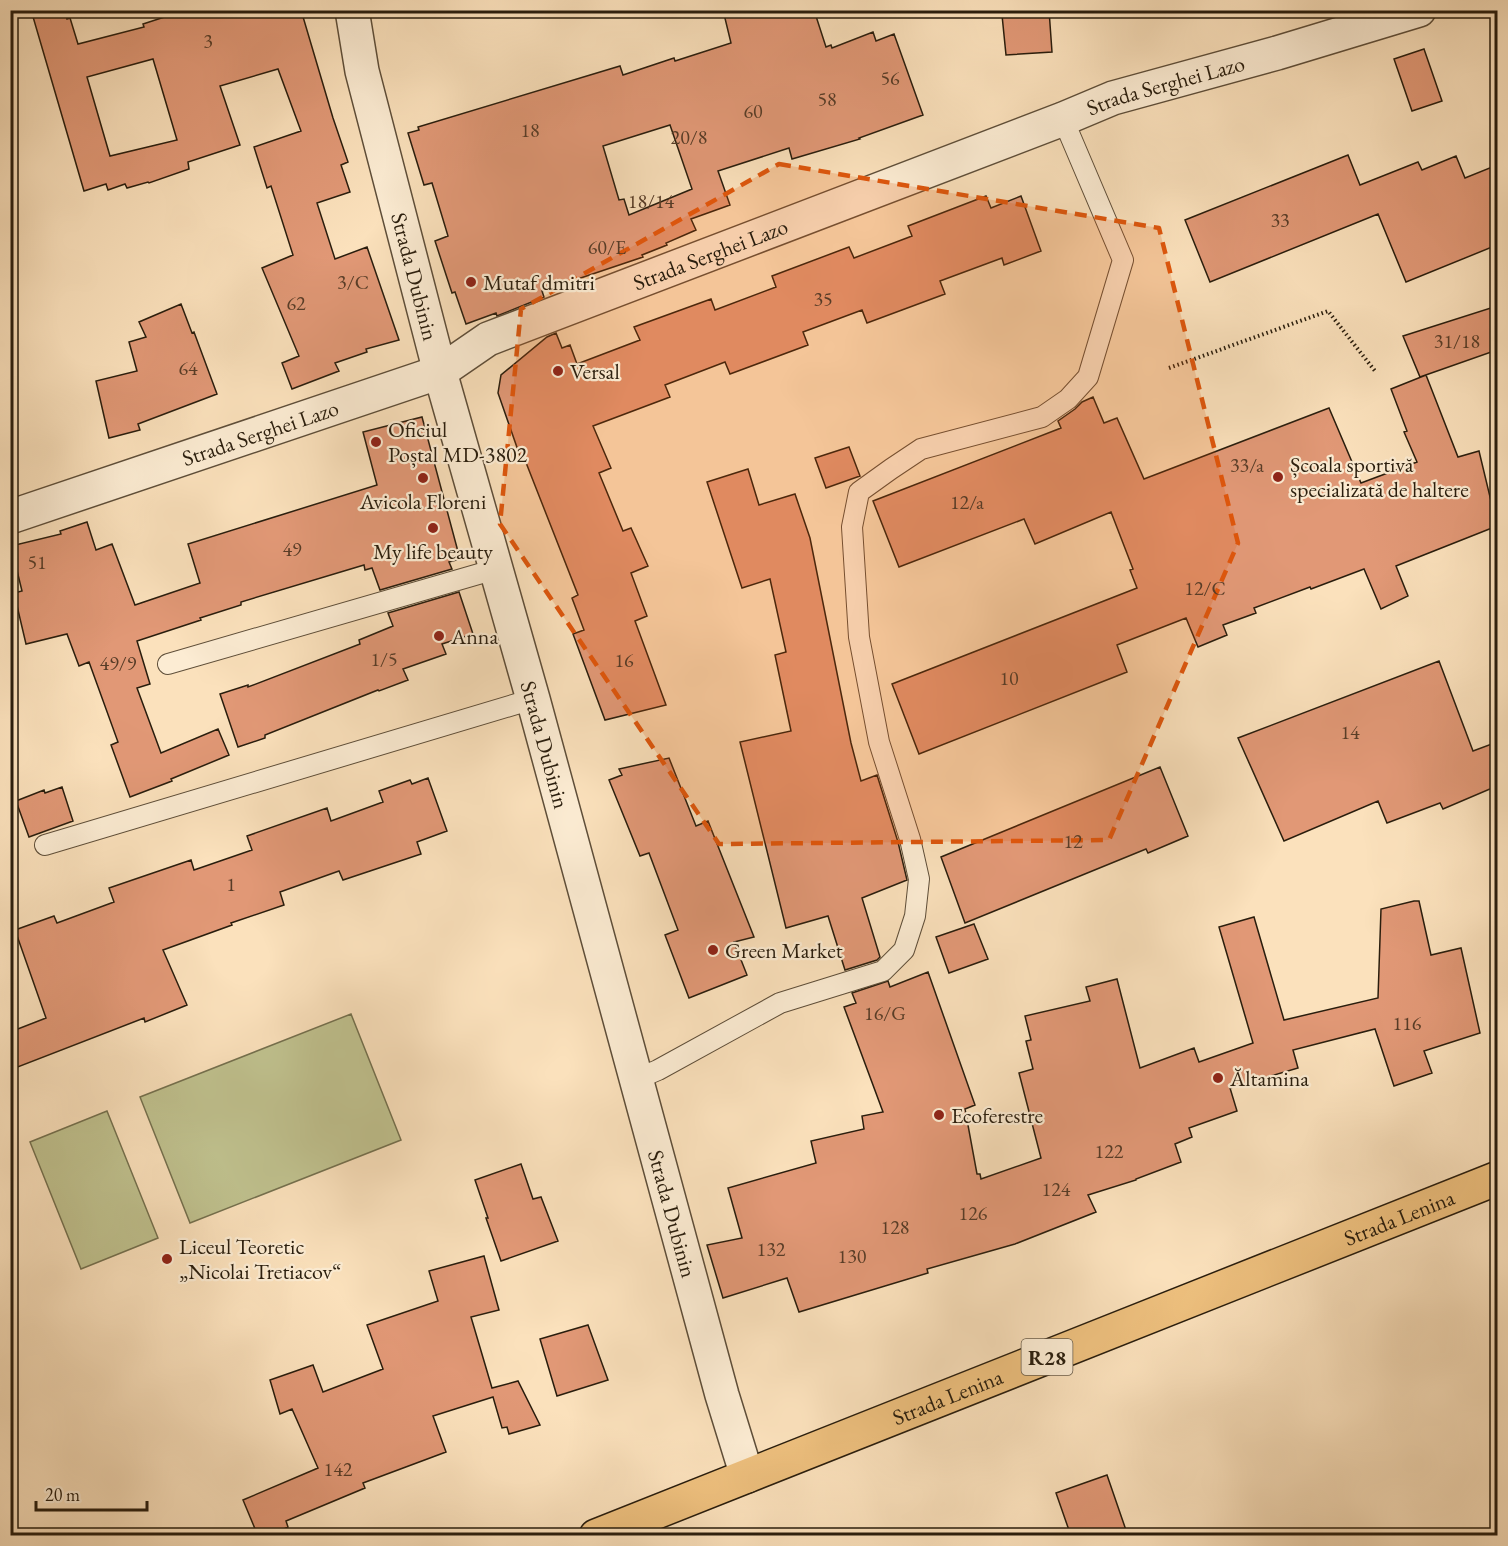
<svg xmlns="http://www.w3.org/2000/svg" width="1508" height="1546" font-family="'EB Garamond',serif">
<rect width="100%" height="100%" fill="#fbe1bc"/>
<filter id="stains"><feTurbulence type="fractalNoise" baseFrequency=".00333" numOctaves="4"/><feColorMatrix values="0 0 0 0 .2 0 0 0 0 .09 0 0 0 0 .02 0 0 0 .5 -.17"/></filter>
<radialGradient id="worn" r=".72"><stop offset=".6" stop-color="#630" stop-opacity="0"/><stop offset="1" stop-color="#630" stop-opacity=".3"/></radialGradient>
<path fill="#c0c28f" stroke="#74704e" stroke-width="1.5" d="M351,1014L401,1140L190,1223L140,1097Z
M107,1111L158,1238L81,1269L30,1142Z"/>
<path fill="#e19876" stroke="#291d0d" stroke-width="1.5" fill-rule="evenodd" d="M31,10H65L67,19L70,18L78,44L144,27L143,24L186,10H301L333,118L348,162L341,165L350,192L317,203L335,259L367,247L399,340L366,349L367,352L335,363L339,371L292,389L282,363L299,356L262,268L293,255L271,186L267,188L254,147L301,131L278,69L220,86L240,145L188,162L189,169L149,183L148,182L127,188L125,184L108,190L106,184L84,191ZM153,59L177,140L110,156L87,77Z
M723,10H814L826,47L831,45L832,48L873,32L876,41L894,34L923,115L859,138L860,139L792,159L789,148L718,171L730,205L691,219L696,230L666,243L667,245L642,255L643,257L542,291L544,297L497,316L496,313L466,324L455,292L452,293L435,241L448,236L432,183L424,185L408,133L419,130L418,127L620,66L623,75L674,58L675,61L731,43ZM670,125L692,189L629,215L624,199L619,200L603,146Z
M1010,10H1049L1052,52L1006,55L1002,15H1010Z
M1424,49L1442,101L1412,111L1394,59Z
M1348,155L1360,185L1418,162L1422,170L1456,156L1465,178L1497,165V245L1406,282L1378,214L1210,282L1185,220Z
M986,196L991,208L1021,196L1041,251L1004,265L1002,258L940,281L945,294L867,323L862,310L803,332L808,345L730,374L725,362L665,385L670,397L593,426L611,468L599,473L623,531L631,528L648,566L631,573L647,616L635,621L666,705L605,720L573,634L584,630L572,598L578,595L523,455L520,456L498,393L501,375L547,337L556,333L562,348L570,345L577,364L640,340L634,327L711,299L715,310L776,287L772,276L849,247L854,258L912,236L908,226Z
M181,304L192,333L194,332L217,394L138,424L140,430L109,438L96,381L137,371L129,342L146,337L139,322Z
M1497,306V350L1420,377L1403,336Z
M1426,375L1458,457L1479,451L1497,526L1396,566L1408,596L1381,609L1364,569L1311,589L1310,587L1254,608L1256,613L1223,625L1227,635L1198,647L1186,618L1117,645L1127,672L919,754L892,684L1137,588L1130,570L1133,569L1111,512L1035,544L1024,519L899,567L873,501L1061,428L1058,421L1075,409L1082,402L1093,397L1104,423L1117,418L1144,479L1329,408L1361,483L1417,462L1404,432L1407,431L1391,389Z
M422,417L460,559L449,562L452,569L380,590L372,568L365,570L364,565L241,602V605L200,618L201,620L137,641L150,684L137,688L161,753L218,729L229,755L171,779L172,781L130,797L111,745L118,742L89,662L79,666L67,634L26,644L14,593L22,591L11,546L61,534L60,531L87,522L96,550L112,544L135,605L200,583L188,544L377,485L363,432Z
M849,447L860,476L826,488L815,458Z
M748,469L759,505L795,494L810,538L851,743L861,781L877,775L898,842L907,880L862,898L880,957L877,960L845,970L828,916L786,928L740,742L791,731L775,655L786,652L770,579L742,588L707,482Z
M459,592L473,634L442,644L446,654L403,669L408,680L379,691L378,690L265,735V738L238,747L220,694L248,685V687L360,644L359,640L393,626L388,613Z
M1439,661L1473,751L1497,742V786L1443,809L1440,803L1387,823L1378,801L1284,841L1238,738Z
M669,758L696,826L708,821L754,937L734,942L747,975L689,998L665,935L678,930L649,853L640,856L609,780L622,775L619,769Z
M1160,767L1188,836L1148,853L1146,849L965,923L941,857Z
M428,778L447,831L417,842L421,854L343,880L339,871L280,892L284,905L231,923L232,925L163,950L187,1005L145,1022L144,1018L10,1070V1032L46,1018L15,930L54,916L57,923L114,902L109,888L191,860L194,870L252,850L247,836L327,808L331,821L383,802L379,791L410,780L412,784Z
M62,787L73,821L29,837L16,801L44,790L45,793Z
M1414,901H1419L1431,955L1461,948L1480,1033L1424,1051L1432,1073L1394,1086L1375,1029L1293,1050L1298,1068L1230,1088L1237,1111L1189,1128L1192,1137L1175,1144L1181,1162L1136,1179V1180L1088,1195L1096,1212L1015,1244L927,1269L928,1273L799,1312L787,1278L723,1298L707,1245L742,1238L728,1188L816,1163L811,1141L864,1129L862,1116L883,1112L844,1007L856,1003L852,993L888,981L890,987L928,972L975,1105L965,1109L977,1174H980L981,1179L1041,1158L1019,1073L1033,1069L1026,1041L1031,1040L1025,1016L1090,1001L1086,987L1117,979L1140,1068L1194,1048L1199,1062L1253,1043L1219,927L1254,917L1284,1020L1378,998L1381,909Z
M974,924L988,959L949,973L936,937Z
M521,1164L533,1199L541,1197L558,1241L501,1261L486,1218H488L475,1180Z
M484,1256L499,1310L471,1317L492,1388L518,1381L540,1425L509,1434L507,1427L502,1428L493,1397L433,1416L446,1452L363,1483L365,1488L286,1521L288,1527L270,1536H258L243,1500L318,1468L292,1409L280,1414L270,1380L313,1365L323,1392L383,1369L367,1325L438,1301L429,1271Z
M588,1325L608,1380L557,1396L540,1339Z
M1107,1475L1128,1536H1071L1056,1493Z"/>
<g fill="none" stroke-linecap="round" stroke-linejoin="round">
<defs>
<path id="lane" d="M168,664L496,569
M45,845L533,699
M637,1079L658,1070L780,1003L883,971L904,950L915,916L919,879L910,839L879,742L859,637L852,527L859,492L891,469L921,449L1042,417L1068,399L1088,377L1123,260L1063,119"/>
<g id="street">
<path id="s1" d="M352,10L362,71L440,372L533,699L722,1395L747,1476"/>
<path id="s2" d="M10,517L440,372L488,339L1063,119L1113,98L1277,53L1419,10"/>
</g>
<g id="primary">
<path id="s3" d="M596,1536L1498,1178"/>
</g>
</defs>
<use href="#lane" stroke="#5e4e39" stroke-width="22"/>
<use href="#street" stroke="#5e4e39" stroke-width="36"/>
<use href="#primary" stroke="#291d0d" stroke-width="36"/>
<path stroke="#291d0d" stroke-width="4" stroke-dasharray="1.5 3" stroke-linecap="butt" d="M1169,368L1328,311L1375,371"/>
<use href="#lane" stroke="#fcecd3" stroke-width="20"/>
<use href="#street" stroke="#fcecd3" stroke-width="33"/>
<use href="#primary" stroke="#eec07e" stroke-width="33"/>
</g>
<path fill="#de560c" fill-opacity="0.2" stroke="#de560c" stroke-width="4.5" stroke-dasharray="12 8" stroke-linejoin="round" d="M779,164L1159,228L1238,543L1109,840L719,844L500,524L521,309Z"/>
<g fill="#8f2418" stroke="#fcecd3" stroke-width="2">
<circle cx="471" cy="282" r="6"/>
<circle cx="558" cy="371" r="6"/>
<circle cx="376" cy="442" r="6"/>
<circle cx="1278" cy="477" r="6"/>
<circle cx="423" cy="478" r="6"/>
<circle cx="433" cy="528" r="6"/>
<circle cx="439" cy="636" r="6"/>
<circle cx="713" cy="950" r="6"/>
<circle cx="1218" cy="1078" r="6"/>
<circle cx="939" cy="1115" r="6"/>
<circle cx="167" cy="1259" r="6"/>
</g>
<g text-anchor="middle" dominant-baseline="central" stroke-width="4.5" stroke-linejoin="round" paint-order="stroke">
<g font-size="20" fill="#573c27">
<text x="208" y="41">3</text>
<text x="890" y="78">56</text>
<text x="827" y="99">58</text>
<text x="753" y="111">60</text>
<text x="530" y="130">18</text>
<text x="689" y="137">20/8</text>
<text x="651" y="201">18/14</text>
<text x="1280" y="220">33</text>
<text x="607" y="247">60/E</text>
<text x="353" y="282">3/C</text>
<text x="823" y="299">35</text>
<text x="296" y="303">62</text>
<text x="1457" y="341">31/18</text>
<text x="188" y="368">64</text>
<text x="1247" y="465">33/a</text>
<text x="967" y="502">12/a</text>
<text x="292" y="549">49</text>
<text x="37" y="562">51</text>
<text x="1205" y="588">12/C</text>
<text x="384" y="659">1/5</text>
<text x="624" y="660">16</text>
<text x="118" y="663">49/9</text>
<text x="1009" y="678">10</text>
<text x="1350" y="732">14</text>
<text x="1073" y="841">12</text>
<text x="231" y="884">1</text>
<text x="885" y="1013">16/G</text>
<text x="1407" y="1023">116</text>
<text x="1109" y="1151">122</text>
<text x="1056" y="1189">124</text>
<text x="973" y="1213">126</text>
<text x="895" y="1227">128</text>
<text x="771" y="1249">132</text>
<text x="852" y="1256">130</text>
<text x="338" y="1469">142</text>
</g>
<rect fill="#fcecd3" stroke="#685b48" stroke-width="1.5" x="1021.5" y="1339" width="51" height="36" rx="4.5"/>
<g font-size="21" font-weight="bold" fill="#291d0d">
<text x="1047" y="1357">R28</text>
</g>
<g font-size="22" fill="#291d0d" stroke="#fcecd3">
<text stroke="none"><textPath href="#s2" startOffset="1236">Strada Serghei Lazo</textPath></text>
<text stroke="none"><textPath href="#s2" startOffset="750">Strada Serghei Lazo</textPath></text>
<text stroke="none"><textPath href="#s1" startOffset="274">Strada Dubinin</textPath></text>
<text stroke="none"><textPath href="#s2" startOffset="264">Strada Serghei Lazo</textPath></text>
<text stroke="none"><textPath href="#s1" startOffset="760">Strada Dubinin</textPath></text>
<text stroke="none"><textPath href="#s1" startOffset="1246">Strada Dubinin</textPath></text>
<text stroke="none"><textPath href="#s3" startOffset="864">Strada Lenina</textPath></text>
<text stroke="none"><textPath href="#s3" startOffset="378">Strada Lenina</textPath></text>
</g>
<g font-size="22" fill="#291d0d" stroke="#fcecd3" text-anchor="start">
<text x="483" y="282">Mutaf dmitri</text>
<text x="570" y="371">Versal</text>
<text x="388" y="429">Oficiul<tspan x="388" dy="25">Poștal MD-3802</tspan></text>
<text x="1290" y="464">Școala sportivă<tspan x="1290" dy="25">specializată de haltere</tspan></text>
<text x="423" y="501" text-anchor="middle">Avicola Floreni</text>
<text x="433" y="551" text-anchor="middle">My life beauty</text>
<text x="451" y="636">Anna</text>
<text x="725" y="950">Green Market</text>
<text x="1230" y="1078">Ăltamina</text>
<text x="951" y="1115">Ecoferestre</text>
<text x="179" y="1246">Liceul Teoretic<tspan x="179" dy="25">„Nicolai Tretiacov“</tspan></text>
</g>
</g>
<rect width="1508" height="1546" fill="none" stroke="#fbe1bc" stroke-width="36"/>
<rect x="12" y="12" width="1484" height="1522" fill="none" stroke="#291d0d" stroke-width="3"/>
<rect x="18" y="18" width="1472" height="1510" fill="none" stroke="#291d0d" stroke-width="1.5"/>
<path d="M36 1501v9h111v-9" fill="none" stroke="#291d0d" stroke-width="3"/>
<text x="45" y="1501" font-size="18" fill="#291d0d" stroke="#fcecd3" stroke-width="4.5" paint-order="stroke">20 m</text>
<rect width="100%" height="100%" filter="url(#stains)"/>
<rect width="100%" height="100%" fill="url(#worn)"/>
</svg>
